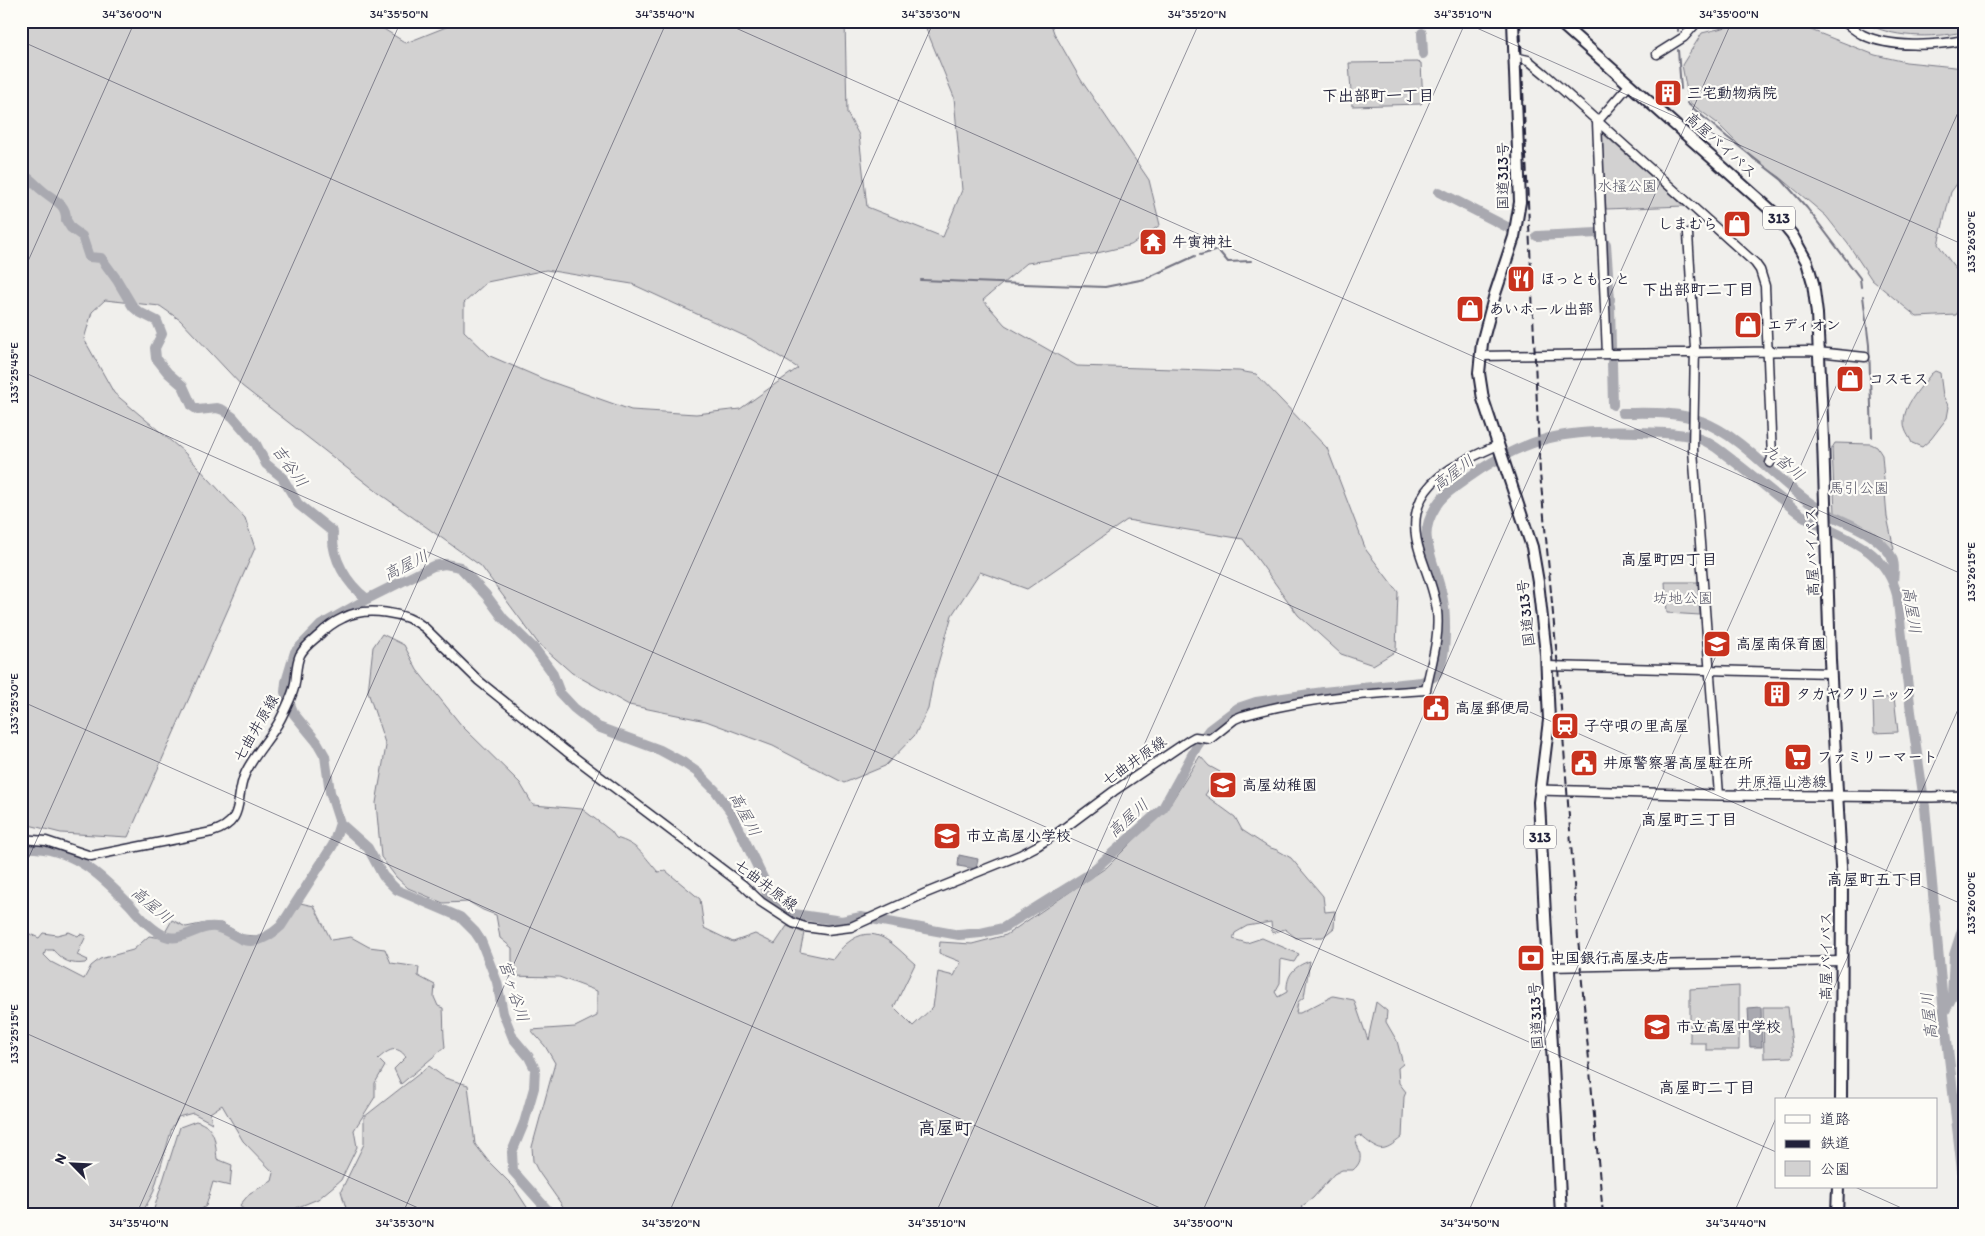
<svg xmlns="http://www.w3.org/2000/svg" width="1985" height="1236" font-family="Itim,'Klee One',sans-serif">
<rect width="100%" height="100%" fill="#f0efec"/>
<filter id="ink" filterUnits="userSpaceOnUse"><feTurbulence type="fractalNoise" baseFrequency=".02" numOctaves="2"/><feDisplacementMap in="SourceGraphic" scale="10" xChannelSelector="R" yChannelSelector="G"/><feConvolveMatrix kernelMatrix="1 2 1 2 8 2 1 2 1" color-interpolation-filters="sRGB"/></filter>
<g filter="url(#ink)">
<path fill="#d2d1d1" stroke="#7a7a86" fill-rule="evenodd" d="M21,21H371L406,43L461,21H560L611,28L623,21H845L847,113L859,135L867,207L943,237L962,190L954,97L923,21H1050L1054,33L1081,80L1149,180L1160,225L1131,245L1093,254L1027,263L983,300L1005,325L1077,366L1239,371L1256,374L1327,448L1366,550L1398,592L1396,651L1373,665L1341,654L1298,615L1243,539L1127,520L1027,589L980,572L952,615L933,681L928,709L915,735L885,766L844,783L773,746L706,721L629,705L572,673L538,643L481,566L380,494L242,386L180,320L160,306L105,300L92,312L84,339L114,393L184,452L245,518L255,548L128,837L61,833L21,823ZM546,270L632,284L751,339L798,368L740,409L696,414L631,410L543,379L490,356L464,331V303L487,282Z
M1862,21H1964V32C1930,38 1892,39 1862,21Z
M1747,22L1793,23L1875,55L1906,62L1964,68V174L1951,192L1938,244C1954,269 1976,286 1956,315L1917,317L1872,280L1848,244L1826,216L1780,177L1753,159L1717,123L1689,102L1682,65L1702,33Z
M1417,62L1421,63L1423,102L1421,104L1352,106L1349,63Z
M1601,132L1684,206L1606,209Z
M1935,371L1940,373L1943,396L1949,407L1947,418L1931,439L1922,447L1912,443C1910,438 1906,433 1905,429C1899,409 1920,389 1931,374Z
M1835,443L1871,444L1877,447L1882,455L1887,517L1894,549L1891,552C1877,531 1856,523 1835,513L1832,448Z
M1665,582H1698L1700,615L1667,613Z
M382,634L404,645L417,670L462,726L520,783L533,805L582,809L611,831L616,838C638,844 644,856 658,872L666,871L700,899L704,928L733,942L755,934L775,944L787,926L804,933L800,952L833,959C837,954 841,948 846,944C875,920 893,945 915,964L894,1007L913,1026L933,1007L938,972L954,976L961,962L939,953L940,942L972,944L1006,935L1107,867L1170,804L1200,756L1209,766L1220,772L1205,795L1235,817L1242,830L1268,847L1277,850L1291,858L1323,896L1325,912L1335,911L1334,928L1323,937L1296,938L1285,929L1272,933L1271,922L1247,926L1235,933L1233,939L1247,943L1262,938L1299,954L1294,962L1281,959L1280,983L1275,992L1278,997L1287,992C1286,975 1294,966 1310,961L1304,997L1298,1002L1296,1013H1300L1333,996L1354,1000L1368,1040L1376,1002L1387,1011L1386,1022L1397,1041L1403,1064L1398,1068L1399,1083L1406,1092L1404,1097L1402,1137C1382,1154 1379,1151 1360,1135L1355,1137C1358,1151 1366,1159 1353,1170H1342L1334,1174L1313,1198L1301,1207L1306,1212L1318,1215H569L538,1171L533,1161L532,1147L555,1063L545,1046L531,1030L575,1027L597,1016V991L559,977L507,976L512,962V948L500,938L496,915L483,910L469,902L443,903L408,888L396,877L381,857L376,803L386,746L368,692L373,647Z
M1894,697L1898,732L1874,733L1873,699Z
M300,903L314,906L331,940L351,937L369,947L385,949L391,963L419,967L418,976L435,985L434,997L438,1006L443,1008C444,1022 443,1033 445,1047L401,1084L394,1069L406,1057C397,1044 388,1050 378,1059L385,1066L375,1083V1097L354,1130L357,1147L341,1180L318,1199L296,1208L293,1215H247L240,1205L250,1193L272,1181L274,1173L243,1141L222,1105L210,1113L212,1123L193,1113L178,1117L172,1128L153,1193L141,1215H21V928H23V931L39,938L43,933L57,935L69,932L78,936L80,934L86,936L77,955L88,960L85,963C71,965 63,961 53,950H46L44,955L51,962L84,979L91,966L100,959L133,950L149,936L162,938L172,920L186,927L206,923H221L243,935L256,936L285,927Z
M1739,986V1050H1706V1043H1690V989Z
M1763,1007H1788L1793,1055L1791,1057L1764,1058Z
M429,1066L445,1078L468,1085L475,1144L489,1162L514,1187L532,1215H348L341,1191L364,1144V1117Z
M196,1121C216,1127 215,1141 217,1159L232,1165L230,1186L213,1182L206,1206L193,1215H155L153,1212L180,1127Z"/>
<path fill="#a9a9b0" stroke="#737381" d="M959,855L978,859L976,869L958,866Z
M1761,1007L1762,1047H1750L1748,1008Z"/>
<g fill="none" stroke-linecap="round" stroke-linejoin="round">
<path stroke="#737381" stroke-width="2" d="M1678,21V31
M1678,50L1681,89
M1687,103L1727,137L1782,180L1807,208L1860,278L1861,287
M1200,255L1218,250L1228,262L1251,261
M921,280L1105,287L1145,279L1195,256
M1863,296L1869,345L1872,437
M1892,550L1894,562"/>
<path stroke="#a9a9b0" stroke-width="10" d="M1422,33L1423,54
M21,174C31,178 35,185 43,191C54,200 67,204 66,220L71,228L82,236L89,257L101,258L117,280L133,307L139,312L157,321L162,334L155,348L156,358L168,373L183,386L192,406L198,410L217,408L223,410L233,417L256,444L266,464L282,477L298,504L333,532C331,558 347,584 367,599
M1439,192L1509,228
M1537,236L1597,233
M1606,244L1610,300
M1610,306L1611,347
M1612,362L1613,405
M1622,413C1648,413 1677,411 1701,421C1745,438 1774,479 1813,505C1838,522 1867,526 1887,550C1896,560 1894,570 1893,582
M340,823L368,848L383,876L397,890L460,917L475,932L481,941L497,982L503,1013L513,1038L529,1057L535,1069L534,1088L524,1123L512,1152L513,1171L552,1215
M21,848C70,845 99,873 131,906C140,917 152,930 165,936C182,943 199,924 216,927C225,929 233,935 241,939C256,945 270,936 281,926L333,845L340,823L330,792L325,756L317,742L294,714L285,692L286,682L295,652L321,625L367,599L433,566L445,564L460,567L486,595L503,618L535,649L552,672L560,693L574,708L598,727L660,750L684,763L697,772L715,790L731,812L764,880L767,895L778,906L794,914L842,921L861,917L959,935L981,933L1003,928L1088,875L1163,808L1197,746L1209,730L1238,708L1256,702L1323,692L1421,682C1426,680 1431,679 1435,676C1448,663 1446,613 1442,595C1438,577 1430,559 1427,540C1425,528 1429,518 1435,508C1441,496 1455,487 1465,480C1526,436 1567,429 1640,432C1658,433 1679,432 1697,438C1711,442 1723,453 1735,462C1757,479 1778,497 1800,514C1839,539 1884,543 1897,595L1911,712L1925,807L1944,1014L1964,1188
M1944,1013L1952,997L1954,955L1964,924"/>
<defs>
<path id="secondary" d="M1843,21C1850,26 1855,31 1863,35C1890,48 1935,46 1964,40
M1657,54L1684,37L1698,21
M1515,57L1528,60L1545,74L1755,263L1760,270L1765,286L1772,458L1770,463
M1688,234L1695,348L1693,450L1719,795
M1607,354L1597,122L1630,84
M1480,356L1808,351L1865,357
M1547,666L1831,673
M21,839L46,841L91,856L212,832C247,821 234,799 245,774C254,754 270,739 280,720C285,710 291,699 294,688C297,677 295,666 300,655C304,647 311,642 318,636C325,629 334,622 343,618C366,606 406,612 425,628L479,681L566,751L743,885L761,902L793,923L805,927L827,930L851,927L926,893L1020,855L1037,846L1059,832L1114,791L1188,741L1195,737L1210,739L1235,719L1242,716C1303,698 1363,694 1426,690C1431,664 1440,638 1437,611C1435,591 1426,572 1420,553C1399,488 1449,467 1498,445
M1548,967L1841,961"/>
<path id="primary" d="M1539,790L1719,795L1932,797L1964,796"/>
<path id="highway" d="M1513,21L1520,202L1514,237L1495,294L1482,343L1479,373L1483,399L1532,547L1538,582L1546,654L1549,720L1539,802L1561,1215
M1558,21L1773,212L1792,235L1807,262L1813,283L1817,314L1823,439L1830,660L1842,885L1841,1100
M1837,1215L1838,1187"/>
</defs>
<use href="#secondary" stroke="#22223b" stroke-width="11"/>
<use href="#primary" stroke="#22223b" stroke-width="12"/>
<use href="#highway" stroke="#22223b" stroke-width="14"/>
<use href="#secondary" stroke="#fdfcf7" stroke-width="8"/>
<use href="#primary" stroke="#fdfcf7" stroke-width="9"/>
<use href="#highway" stroke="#fdfcf7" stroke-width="10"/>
<path stroke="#22223b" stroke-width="2" stroke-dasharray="8 4" stroke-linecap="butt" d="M1520,21L1540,473L1558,668L1578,938L1603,1215"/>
</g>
</g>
<path fill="none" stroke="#22223b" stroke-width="1" stroke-opacity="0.45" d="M720,21L1964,575M1461,21L1964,245M21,41L1964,905M21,277L135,21M21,371L1776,1152M21,701L1176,1215M21,875L401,21M21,1031L434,1215M1784,1100L1964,696M1855,1187L1917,1215M136,1215L667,21M402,1215L934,21M668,1215L1200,21M935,1215L1466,21M1201,1215L1732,21M1467,1215L1964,99M1733,1215L1776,1118"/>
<defs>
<symbol id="building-square" viewBox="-11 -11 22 22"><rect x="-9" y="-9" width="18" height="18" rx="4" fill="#c8321e" stroke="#fdfcf7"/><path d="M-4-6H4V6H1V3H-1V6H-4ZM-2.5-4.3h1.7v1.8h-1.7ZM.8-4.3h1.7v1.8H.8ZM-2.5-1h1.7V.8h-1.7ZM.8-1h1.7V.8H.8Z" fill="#fff"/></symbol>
<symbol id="shop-square" viewBox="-11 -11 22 22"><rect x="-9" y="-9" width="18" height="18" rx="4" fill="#c8321e" stroke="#fdfcf7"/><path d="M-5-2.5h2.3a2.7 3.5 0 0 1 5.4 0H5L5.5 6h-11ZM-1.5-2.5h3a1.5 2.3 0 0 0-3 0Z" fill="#fff"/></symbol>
<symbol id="temple-square" viewBox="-11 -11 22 22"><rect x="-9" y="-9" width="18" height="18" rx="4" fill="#c8321e" stroke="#fdfcf7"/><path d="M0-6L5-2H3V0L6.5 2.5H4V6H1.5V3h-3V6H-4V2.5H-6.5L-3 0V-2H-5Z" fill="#fff"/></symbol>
<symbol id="restaurant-square" viewBox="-11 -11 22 22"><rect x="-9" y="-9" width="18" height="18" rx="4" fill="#c8321e" stroke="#fdfcf7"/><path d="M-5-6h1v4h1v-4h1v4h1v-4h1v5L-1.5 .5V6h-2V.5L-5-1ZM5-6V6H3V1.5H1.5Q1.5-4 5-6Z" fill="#fff"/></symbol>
<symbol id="school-square" viewBox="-11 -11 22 22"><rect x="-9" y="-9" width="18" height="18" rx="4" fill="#c8321e" stroke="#fdfcf7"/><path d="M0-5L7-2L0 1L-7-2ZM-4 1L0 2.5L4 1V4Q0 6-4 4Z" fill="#fff"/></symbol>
<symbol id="civic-square" viewBox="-11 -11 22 22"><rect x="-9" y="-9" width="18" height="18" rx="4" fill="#c8321e" stroke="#fdfcf7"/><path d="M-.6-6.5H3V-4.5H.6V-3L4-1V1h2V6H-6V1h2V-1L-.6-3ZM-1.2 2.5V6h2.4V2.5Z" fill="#fff"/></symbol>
<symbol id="station-square" viewBox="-11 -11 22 22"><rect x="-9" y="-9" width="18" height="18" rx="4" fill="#c8321e" stroke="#fdfcf7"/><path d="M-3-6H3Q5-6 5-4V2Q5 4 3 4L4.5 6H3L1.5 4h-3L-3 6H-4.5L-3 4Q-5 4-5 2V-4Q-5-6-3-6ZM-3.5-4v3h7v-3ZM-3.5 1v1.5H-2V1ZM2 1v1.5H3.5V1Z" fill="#fff"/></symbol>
<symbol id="supermarket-square" viewBox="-11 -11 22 22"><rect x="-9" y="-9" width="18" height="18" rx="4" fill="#c8321e" stroke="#fdfcf7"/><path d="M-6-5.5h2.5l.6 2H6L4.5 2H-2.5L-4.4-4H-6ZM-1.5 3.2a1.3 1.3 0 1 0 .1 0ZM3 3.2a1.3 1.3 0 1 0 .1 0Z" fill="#fff"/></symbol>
<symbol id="bank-square" viewBox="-11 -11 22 22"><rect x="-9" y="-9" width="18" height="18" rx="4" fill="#c8321e" stroke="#fdfcf7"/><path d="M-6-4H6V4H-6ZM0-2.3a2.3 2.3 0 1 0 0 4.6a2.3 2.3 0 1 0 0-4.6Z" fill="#fff"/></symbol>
</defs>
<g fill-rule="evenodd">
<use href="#building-square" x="1652" y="77" width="32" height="32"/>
<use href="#shop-square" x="1721" y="208" width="32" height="32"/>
<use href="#temple-square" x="1137" y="226" width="32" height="32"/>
<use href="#restaurant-square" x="1505" y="263" width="32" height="32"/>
<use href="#shop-square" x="1454" y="293" width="32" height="32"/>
<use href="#shop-square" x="1732" y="309" width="32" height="32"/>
<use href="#shop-square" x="1834" y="363" width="32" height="32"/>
<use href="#school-square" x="1701" y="628" width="32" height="32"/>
<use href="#building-square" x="1761" y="678" width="32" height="32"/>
<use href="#civic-square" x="1420" y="692" width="32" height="32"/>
<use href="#station-square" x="1549" y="710" width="32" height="32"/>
<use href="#supermarket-square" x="1782" y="741" width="32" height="32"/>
<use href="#civic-square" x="1568" y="747" width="32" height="32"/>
<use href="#school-square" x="1207" y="769" width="32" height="32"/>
<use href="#school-square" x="931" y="820" width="32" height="32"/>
<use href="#bank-square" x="1515" y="942" width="32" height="32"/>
<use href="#school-square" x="1641" y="1011" width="32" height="32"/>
</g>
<g text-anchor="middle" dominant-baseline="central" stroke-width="4.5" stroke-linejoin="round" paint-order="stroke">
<g fill="#fdfcf7" stroke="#646373" stroke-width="1">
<rect x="1763" y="206.5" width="32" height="23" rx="4"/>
<rect x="1524" y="825.5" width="32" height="23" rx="4"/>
</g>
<g font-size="14" font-weight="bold" fill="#22223b">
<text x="1779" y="218">313</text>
<text x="1540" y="837">313</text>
</g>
<g font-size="15" font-weight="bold" fill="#22223b" stroke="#fdfcf7" text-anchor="start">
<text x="1687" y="93">三宅動物病院</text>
<text x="1718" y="224" text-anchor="end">しまむら</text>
<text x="1172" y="242">牛寅神社</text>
<text x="1540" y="279">ほっともっと</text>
<text x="1489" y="309">あいホール出部</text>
<text x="1767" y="325">エディオン</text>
<text x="1869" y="379">コスモス</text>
<text x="1736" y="644">高屋南保育園</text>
<text x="1796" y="694">タカヤクリニック</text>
<text x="1455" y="708">高屋郵便局</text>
<text x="1584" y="726">子守唄の里高屋</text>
<text x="1817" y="757">ファミリーマート</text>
<text x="1603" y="763">井原警察署高屋駐在所</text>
<text x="1242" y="785">高屋幼稚園</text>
<text x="966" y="836">市立高屋小学校</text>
<text x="1550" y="958">中国銀行高屋支店</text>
<text x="1676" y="1027">市立高屋中学校</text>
</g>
<g font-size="15" fill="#22223b" stroke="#fdfcf7">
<text transform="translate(1721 145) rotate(42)">高屋バイパス</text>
<text transform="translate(1503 176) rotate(-90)">国道313号</text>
<text transform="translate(1812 552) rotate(-92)">高屋バイパス</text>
<text transform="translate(1526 613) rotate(-96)">国道313号</text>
<text transform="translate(256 728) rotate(-60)">七曲井原線</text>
<text transform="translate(1134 761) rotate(-35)">七曲井原線</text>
<text x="1782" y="782">井原福山港線</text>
<text transform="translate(766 885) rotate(37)">七曲井原線</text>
<text transform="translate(1826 956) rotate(-90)">高屋バイパス</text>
<text transform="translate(1536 1016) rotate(-93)">国道313号</text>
</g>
<g font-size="15" fill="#575768" stroke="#fdfcf7">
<text x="1627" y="186">水掻公園</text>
<text x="1859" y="488">馬引公園</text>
<text x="1683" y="598">坊地公園</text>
</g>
<g font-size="16" font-weight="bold" fill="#22223b" stroke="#fdfcf7">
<text x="1378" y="95">下出部町一丁目</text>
<text x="1698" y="289">下出部町二丁目</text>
<text x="1669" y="559">高屋町四丁目</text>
<text x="1689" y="819">高屋町三丁目</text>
<text x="1875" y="879">高屋町五丁目</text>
<text x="1707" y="1087">高屋町二丁目</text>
</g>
<g font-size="16" font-style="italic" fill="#58586a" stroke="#fdfcf7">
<text transform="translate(1784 462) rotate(40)">九沓川</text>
<text transform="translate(290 466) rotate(54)">吉谷川</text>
<text transform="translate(1453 473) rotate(-37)">高屋川</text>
<text transform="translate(406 565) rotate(-26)">高屋川</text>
<text transform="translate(1912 610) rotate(81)">高屋川</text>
<text transform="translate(745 814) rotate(62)">高屋川</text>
<text transform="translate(1128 818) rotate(-42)">高屋川</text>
<text transform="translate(152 905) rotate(40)">高屋川</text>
<text transform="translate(514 991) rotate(72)">宮ヶ谷川</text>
<text transform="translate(1929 1016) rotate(-96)">高屋川</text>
</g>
<g font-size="18" font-weight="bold" fill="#22223b" stroke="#fdfcf7">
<text x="945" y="1128">高屋町</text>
</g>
</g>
<rect width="1985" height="1236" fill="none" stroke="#fdfcf7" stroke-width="55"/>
<rect x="1775" y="1098" width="162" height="90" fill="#fdfcf7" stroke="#a5a5ac"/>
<rect x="1785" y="1115" width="25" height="8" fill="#fdfcf7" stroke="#a5a5ac"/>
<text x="1820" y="1124" font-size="15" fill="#22223b">道路</text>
<rect x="1785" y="1140" width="25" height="8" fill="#22223b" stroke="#a5a5ac"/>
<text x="1820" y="1148" font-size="15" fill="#22223b">鉄道</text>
<rect x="1785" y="1161" width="25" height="15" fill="#d2d1d1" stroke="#a5a5ac"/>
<text x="1820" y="1174" font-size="15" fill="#22223b">公園</text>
<g transform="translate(72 1164) rotate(294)" stroke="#fdfcf7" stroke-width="4" paint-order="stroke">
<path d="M0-4L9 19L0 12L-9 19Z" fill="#22223b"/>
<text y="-8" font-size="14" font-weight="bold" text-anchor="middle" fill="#22223b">N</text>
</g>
<rect x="28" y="28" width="1930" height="1180" fill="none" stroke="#22223b" stroke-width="2"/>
<g font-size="12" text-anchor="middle" fill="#22223b">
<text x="132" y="18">34°36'00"N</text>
<text x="399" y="18">34°35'50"N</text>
<text x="665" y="18">34°35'40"N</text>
<text x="931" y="18">34°35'30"N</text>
<text x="1197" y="18">34°35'20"N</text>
<text x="1463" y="18">34°35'10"N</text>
<text x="1729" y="18">34°35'00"N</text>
<text transform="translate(1971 242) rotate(-90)" y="4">133°26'30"E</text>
<text transform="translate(14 373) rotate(-90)" y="4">133°25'45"E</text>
<text transform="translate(1971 572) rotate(-90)" y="4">133°26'15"E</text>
<text transform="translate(14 704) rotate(-90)" y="4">133°25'30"E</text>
<text transform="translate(1971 903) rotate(-90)" y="4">133°26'00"E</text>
<text transform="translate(14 1034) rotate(-90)" y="4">133°25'15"E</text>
<text x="139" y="1227">34°35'40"N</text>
<text x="405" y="1227">34°35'30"N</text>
<text x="671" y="1227">34°35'20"N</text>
<text x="937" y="1227">34°35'10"N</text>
<text x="1203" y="1227">34°35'00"N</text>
<text x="1470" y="1227">34°34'50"N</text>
<text x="1736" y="1227">34°34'40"N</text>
</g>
</svg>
